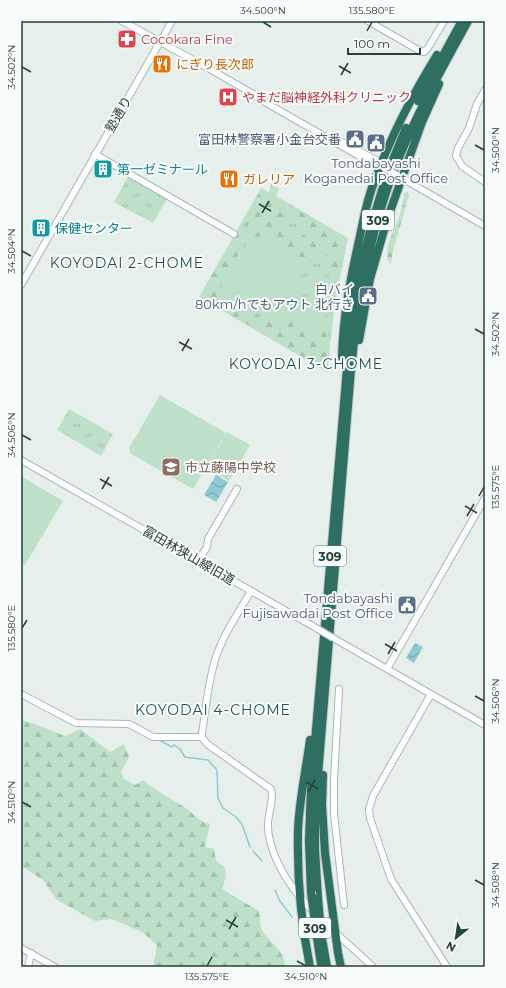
<svg xmlns="http://www.w3.org/2000/svg" width="506" height="988" font-family="Montserrat,'Noto Sans JP',sans-serif">
<defs>
<pattern id="grass-tufts" width="24" height="20" patternUnits="userSpaceOnUse"><rect width="24" height="20" fill="#bfe0c8"/><path d="M3 7l-1-3M5 7V3M7 7l1-3M15 17l-1-3M17 17v-4M19 17l1-3" fill="none" stroke="#a4c1ad"/></pattern>
<pattern id="forest-firs" width="22" height="20" patternUnits="userSpaceOnUse"><rect width="22" height="20" fill="#bfe0c8"/><path d="M5 1l3.5 6h-7zM16 11l3.5 6h-7z" fill="#a4c1ad"/></pattern>
<pattern id="water-waves" width="16" height="10" patternUnits="userSpaceOnUse"><rect width="16" height="10" fill="#8ec9d4"/><path d="M0 5q4-4 8 0t8 0" fill="none" stroke="#74a5ad"/></pattern>
</defs>
<rect width="100%" height="100%" fill="#e6efeb"/>
<path fill="url(#grass-tufts)" d="M128,177L167,199L153,223L114,202Z
M271,184L279,188L276,196L348,238L335,303L327,372L199,297L261,188L269,192Z
M69,409L113,434L101,456L57,430Z"/>
<path fill="url(#forest-firs)" d="M262,189L281,200L280,202L282,204L281,208L284,213L280,220C282,230 287,236 296,240L301,238L306,232L316,238L323,253L299,263L293,253L281,242L272,229L262,222H254L239,229Z
M407,191L409,195L393,251L391,264C380,255 396,226 400,215C402,208 403,200 404,193Z
M299,211L346,238L335,295L332,299L323,297L330,271L326,250L318,235L293,222Z
M259,229L266,234V237L257,236L246,240L220,286L221,295L274,324L282,322L298,308L293,327L321,335L328,308L332,310L331,324L326,332L329,337L327,371L202,297L201,295L235,235L246,230V232Z
M21,720L35,724L65,736L80,729L110,752L124,744L129,757L121,772L124,779L135,785L143,780C156,791 172,799 187,809C196,816 198,821 210,824L205,847L214,849L216,860L225,868L226,876L222,889L259,911C260,917 260,925 262,930C269,943 286,951 285,967H153L157,945L142,932L112,919L95,921L57,900L43,880L24,868L21,869Z"/>
<path fill="#bfe0c8" d="M257,237C266,239 275,242 283,247C291,254 298,266 299,276C300,291 289,324 270,320L224,293L222,287L249,240Z
M301,301L321,306L322,305L327,306L320,334L294,327Z
M160,395L226,433L193,489L131,454L129,448Z
M227,432L250,445L229,481L206,468Z
M21,476L63,501L25,565L21,563Z"/>
<path fill="url(#water-waves)" d="M216,475L228,482L216,502L204,495Z
M415,643L423,647L414,663L406,658Z"/>
<g fill="none" stroke-linecap="round" stroke-linejoin="round">
<path stroke="#8ec9d4" stroke-width="1.5" d="M159,740L172,747L174,745L180,749L185,757L208,760L217,770L218,798L223,808L236,817L242,824L250,847
M253,851L262,861
M275,890L280,901L292,917"/>
<defs>
<path id="secondary" d="M122,21L208,68L253,94L261,100L375,165L384,168
M368,21L420,51L424,52L428,48L444,21
M485,90L477,104L469,128L458,148L456,156L462,166L485,182
M338,140L376,160L380,166
M95,154L234,234
M400,177L485,226
M21,285L172,21
M21,460L318,629
M198,561L207,547L208,539L237,489
M251,591C239,612 224,633 216,657C208,681 206,708 202,733V737L207,744L271,789C274,797 270,808 269,816C267,824 268,833 270,841C284,896 334,929 373,967
M333,638L485,725
M387,669L485,498
M339,689L334,779V814L344,905
M21,694L76,723L129,724L153,737H202
M431,694L373,796L369,809L370,818L391,879L447,967
M21,948L55,967
M28,967L31,953"/>
<path id="highway" d="M418,101L462,21
M359,340L370,279L387,220L422,122L439,84
M342,357C343,316 351,276 360,236C364,216 368,196 376,177C392,134 413,94 437,55
M310,740C306,770 299,801 298,831C297,876 301,923 310,967
M323,775L322,805L325,853L338,953L341,967
M311,892L309,841L311,788L351,322C361,255 378,191 406,128
M318,898L315,850V814L318,775L351,369C358,300 370,230 396,165C416,115 442,68 468,21"/>
</defs>
<use href="#secondary" stroke="#a4bbb3" stroke-width="8"/>
<use href="#highway" stroke="#c2cac8" stroke-width="10"/>
<use href="#secondary" stroke="#fff" stroke-width="6"/>
<use href="#highway" stroke="#2f6f62" stroke-width="8"/>
<defs>
<path id="secondary-bridge" d="M384,168L397,175
M318,629L333,638"/>
<path id="highway-bridge" d="M311,892L317,938L321,964
M318,898L321,933L327,967"/>
</defs>
<use href="#secondary-bridge" stroke="#a4bbb3" stroke-width="8" stroke-linecap="butt"/>
<use href="#highway-bridge" stroke="#c2cac8" stroke-width="10" stroke-linecap="butt"/>
<use href="#secondary-bridge" stroke="#fff" stroke-width="6"/>
<use href="#highway-bridge" stroke="#2f6f62" stroke-width="8"/>
</g>
<path fill="none" stroke="#24423a" stroke-width="1.5" d="M263,22L271,27M367,31L372,22M339,66L351,73M22,67L31,72M341,75L348,63M475,145L484,150M259,204L271,211M262,213L269,201M22,251L31,256M475,329L484,334M179,342L192,349M182,351L189,339M22,435L31,440M100,479L112,486M102,489L109,477M479,496L484,487M465,506L477,513M467,516L474,504M22,628L27,620M385,644L397,651M388,654L395,642M475,696L484,701M306,782L318,789M308,792L315,780M22,802L31,807M475,880L484,885M226,920L238,927M229,929L236,917M297,961L306,966M207,966L212,957"/>
<defs>
<symbol id="pharmacy-square" viewBox="-11 -11 22 22"><rect x="-9" y="-9" width="18" height="18" rx="4" fill="#e0444e" stroke="#f7fbf9"/><path d="M-2-6h4v4h4v4h-4v4h-4v-4h-4v-4h4Z" fill="#fff"/></symbol>
<symbol id="restaurant-square" viewBox="-11 -11 22 22"><rect x="-9" y="-9" width="18" height="18" rx="4" fill="#e8710a" stroke="#f7fbf9"/><path d="M-5-6h1v4h1v-4h1v4h1v-4h1v5L-1.5 .5V6h-2V.5L-5-1ZM5-6V6H3V1.5H1.5Q1.5-4 5-6Z" fill="#fff"/></symbol>
<symbol id="hospital-square" viewBox="-11 -11 22 22"><rect x="-9" y="-9" width="18" height="18" rx="4" fill="#e0444e" stroke="#f7fbf9"/><path d="M-5-5h3v3.5h4V-5h3V5h-3V1.5h-4V5h-3Z" fill="#fff"/></symbol>
<symbol id="civic-square" viewBox="-11 -11 22 22"><rect x="-9" y="-9" width="18" height="18" rx="4" fill="#5c6f8a" stroke="#f7fbf9"/><path d="M-.6-6.5H3V-4.5H.6V-3L4-1V1h2V6H-6V1h2V-1L-.6-3ZM-1.2 2.5V6h2.4V2.5Z" fill="#fff"/></symbol>
<symbol id="building-square" viewBox="-11 -11 22 22"><rect x="-9" y="-9" width="18" height="18" rx="4" fill="#0f9aa8" stroke="#f7fbf9"/><path d="M-4-6H4V6H1V3H-1V6H-4ZM-2.5-4.3h1.7v1.8h-1.7ZM.8-4.3h1.7v1.8H.8ZM-2.5-1h1.7V.8h-1.7ZM.8-1h1.7V.8H.8Z" fill="#fff"/></symbol>
<symbol id="school-square" viewBox="-11 -11 22 22"><rect x="-9" y="-9" width="18" height="18" rx="4" fill="#8d6e63" stroke="#f7fbf9"/><path d="M0-5L7-2L0 1L-7-2ZM-4 1L0 2.5L4 1V4Q0 6-4 4Z" fill="#fff"/></symbol>
</defs>
<g fill-rule="evenodd">
<use href="#pharmacy-square" x="116" y="28" width="22" height="22"/>
<use href="#restaurant-square" x="151" y="53" width="22" height="22"/>
<use href="#hospital-square" x="217" y="86" width="22" height="22"/>
<use href="#civic-square" x="344" y="128" width="22" height="22"/>
<use href="#civic-square" x="365" y="132" width="22" height="22"/>
<use href="#building-square" x="92" y="158" width="22" height="22"/>
<use href="#restaurant-square" x="218" y="168" width="22" height="22"/>
<use href="#building-square" x="30" y="217" width="22" height="22"/>
<use href="#civic-square" x="357" y="285" width="22" height="22"/>
<use href="#school-square" x="160" y="456" width="22" height="22"/>
<use href="#civic-square" x="396" y="594" width="22" height="22"/>
</g>
<g text-anchor="middle" dominant-baseline="central" stroke-width="4" stroke-linejoin="round" paint-order="stroke">
<g fill="#f7fbf9" stroke="#637a73" stroke-width="1">
<rect x="362" y="210" width="32" height="20" rx="3"/>
<rect x="314" y="546" width="32" height="20" rx="3"/>
<rect x="299" y="918" width="32" height="20" rx="3"/>
</g>
<g font-size="12" font-weight="bold" fill="#24423a">
<text x="378" y="220">309</text>
<text x="330" y="556">309</text>
<text x="315" y="928">309</text>
</g>
<g font-size="13" fill="#be3a42" stroke="#f7fbf9" text-anchor="start">
<text x="141" y="39">Cocokara Fine</text>
<text x="242" y="97">やまだ脳神経外科クリニック</text>
</g>
<g font-size="13" fill="#c56008" stroke="#f7fbf9" text-anchor="start">
<text x="176" y="64">にぎり長次郎</text>
<text x="243" y="179">ガレリア</text>
</g>
<g font-size="13" fill="#24423a" stroke="#f7fbf9">
<text transform="translate(118 114) rotate(-60)">塾通り</text>
<text transform="translate(189 555) rotate(30)">富田林狭山線旧道</text>
</g>
<g font-size="13" fill="#4e5e75" stroke="#f7fbf9" text-anchor="end">
<text x="341" y="139">富田林警察署小金台交番</text>
<text x="376" y="163" text-anchor="middle">Tondabayashi<tspan x="376" dy="15">Koganedai Post Office</tspan></text>
<text x="354" y="289">白バイ<tspan x="354" dy="15">80km/hでもアウト 北行き</tspan></text>
<text x="393" y="598">Tondabayashi<tspan x="393" dy="15">Fujisawadai Post Office</tspan></text>
</g>
<g font-size="13" fill="#0d838f" stroke="#f7fbf9" text-anchor="start">
<text x="117" y="169">第一ゼミナール</text>
<text x="55" y="228">保健センター</text>
</g>
<g font-size="13" fill="#785e54" stroke="#f7fbf9" text-anchor="start">
<text x="185" y="467">市立藤陽中学校</text>
</g>
<g font-size="14" letter-spacing="1" fill="#1f5548" stroke="#f7fbf9">
<text x="127" y="263">KOYODAI 2-CHOME</text>
<text x="306" y="364">KOYODAI 3-CHOME</text>
<text x="213" y="710">KOYODAI 4-CHOME</text>
</g>
</g>
<rect width="506" height="988" fill="none" stroke="#f7fbf9" stroke-width="44"/>
<g transform="translate(456 938) rotate(210)" stroke="#f7fbf9" stroke-width="3" paint-order="stroke">
<path d="M0-3L7 15L0 10L-7 15Z" fill="#24423a"/>
<text y="-6" font-size="11" font-weight="bold" text-anchor="middle" fill="#24423a">N</text>
</g>
<path d="M348 48v6h72v-6" fill="none" stroke="#24423a" stroke-width="2"/>
<text x="354" y="48" font-size="12" fill="#24423a" stroke="#f7fbf9" stroke-width="3" paint-order="stroke">100 m</text>
<rect x="22" y="22" width="462" height="944" fill="none" stroke="#24423a" stroke-width="1.5"/>
<g font-size="10" text-anchor="middle" fill="#24423a">
<text x="263" y="14">34.500°N</text>
<text x="372" y="14">135.580°E</text>
<text transform="translate(11 67) rotate(-90)" y="4">34.502°N</text>
<text transform="translate(495 150) rotate(-90)" y="4">34.500°N</text>
<text transform="translate(11 251) rotate(-90)" y="4">34.504°N</text>
<text transform="translate(495 334) rotate(-90)" y="4">34.502°N</text>
<text transform="translate(11 435) rotate(-90)" y="4">34.506°N</text>
<text transform="translate(495 487) rotate(-90)" y="4">135.575°E</text>
<text transform="translate(11 628) rotate(-90)" y="4">135.580°E</text>
<text transform="translate(495 701) rotate(-90)" y="4">34.506°N</text>
<text transform="translate(11 802) rotate(-90)" y="4">34.510°N</text>
<text transform="translate(495 885) rotate(-90)" y="4">34.508°N</text>
<text x="207" y="980">135.575°E</text>
<text x="306" y="980">34.510°N</text>
</g>
</svg>
